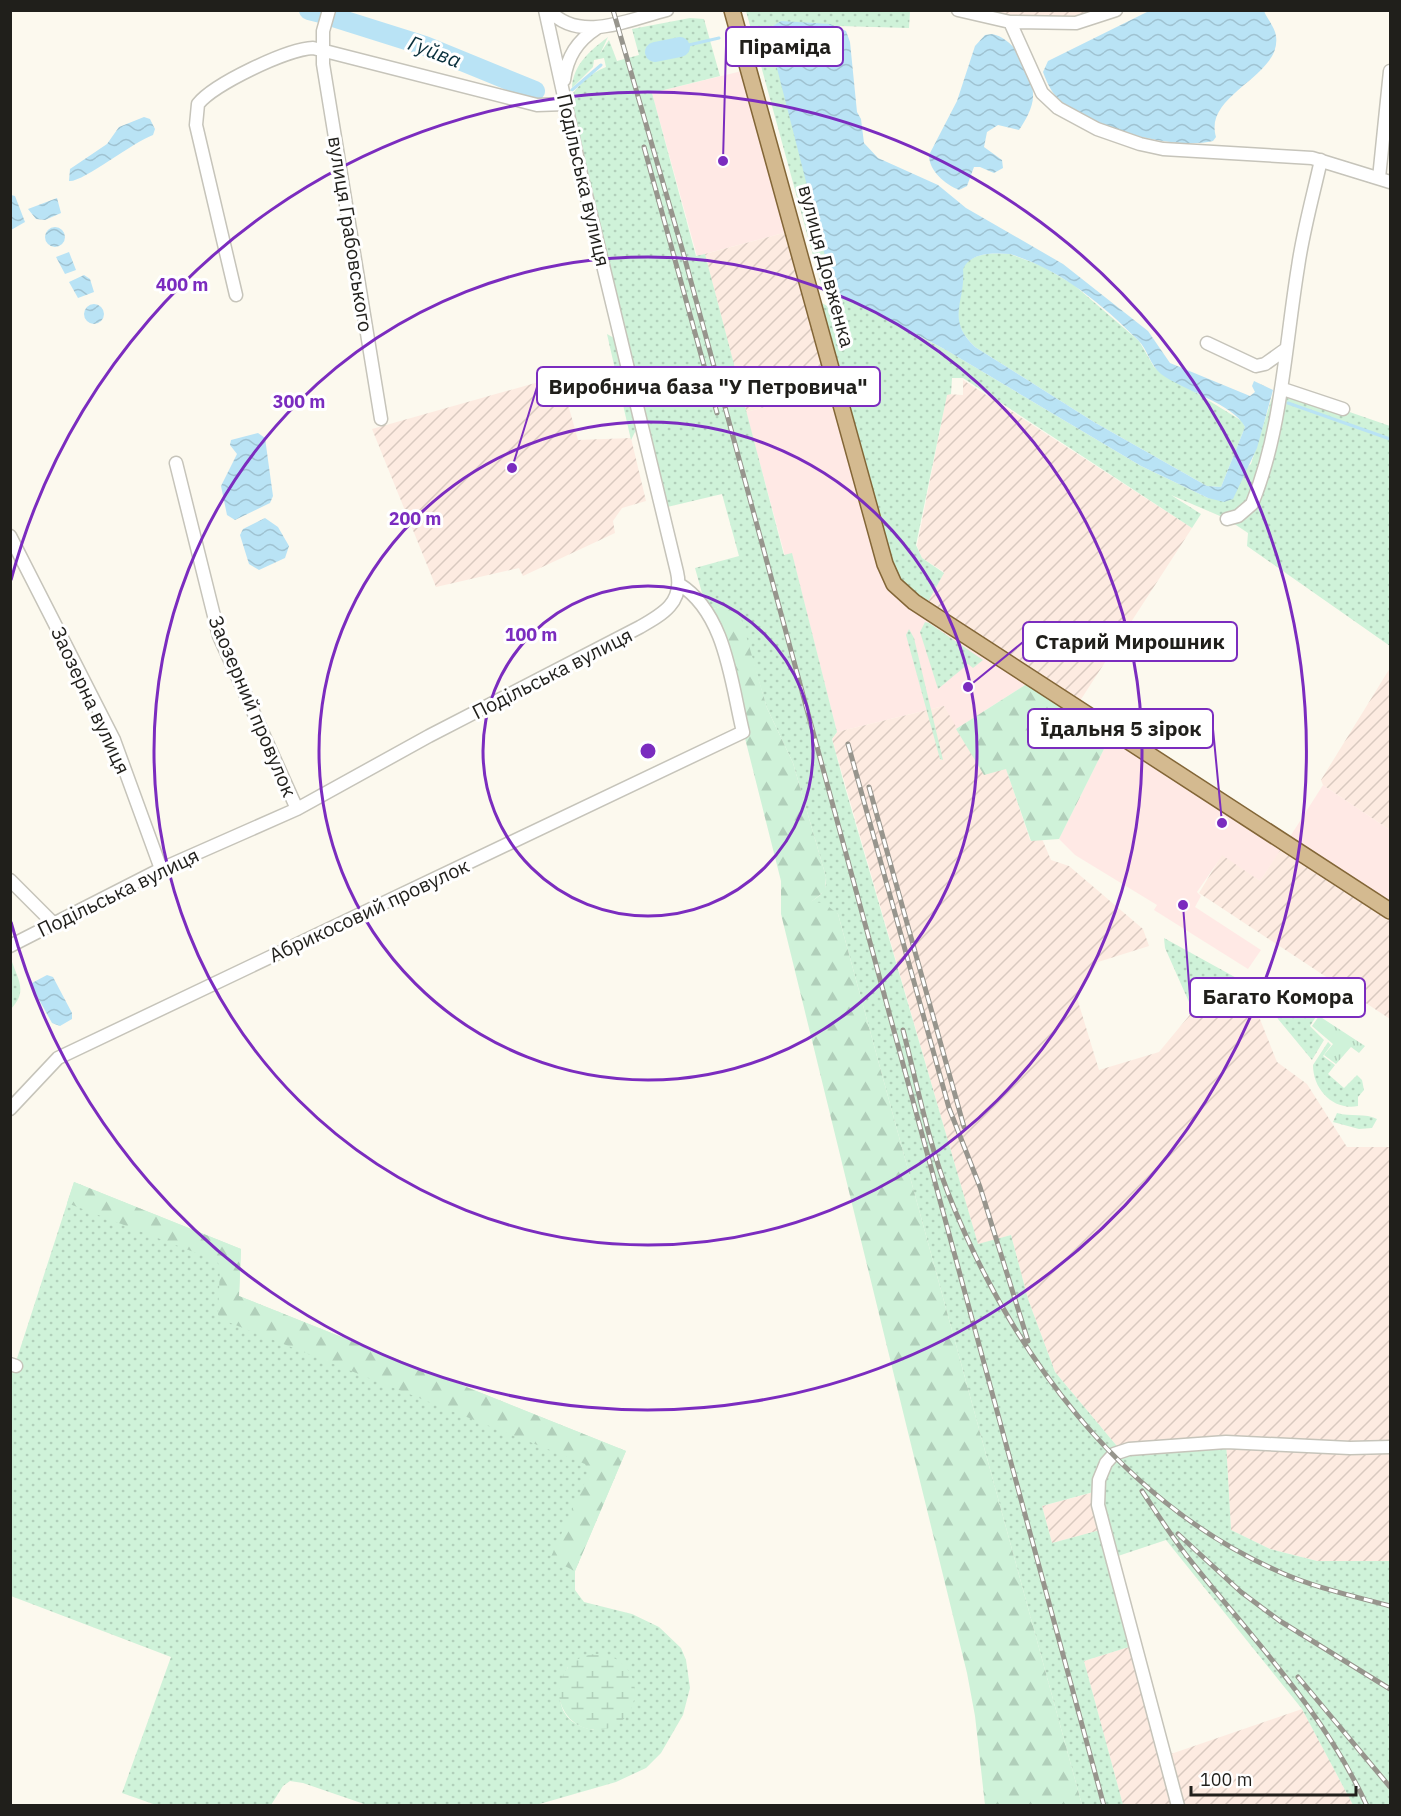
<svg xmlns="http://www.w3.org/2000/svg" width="1401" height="1816" font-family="'IBM Plex Sans',sans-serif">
<defs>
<pattern id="industrial-furrows" width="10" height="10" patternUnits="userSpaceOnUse" patternTransform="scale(1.5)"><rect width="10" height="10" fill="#fdebe1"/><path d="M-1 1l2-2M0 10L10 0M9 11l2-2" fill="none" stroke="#d9c9c0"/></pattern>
<pattern id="grass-dots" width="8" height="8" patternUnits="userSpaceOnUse" patternTransform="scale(1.5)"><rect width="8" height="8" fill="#cff2d9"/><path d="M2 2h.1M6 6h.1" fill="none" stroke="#b1cfba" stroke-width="1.8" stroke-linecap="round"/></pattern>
<pattern id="forest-firs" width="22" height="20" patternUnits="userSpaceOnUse" patternTransform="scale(1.5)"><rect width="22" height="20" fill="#cff2d9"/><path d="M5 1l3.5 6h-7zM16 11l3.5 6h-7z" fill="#b1cfba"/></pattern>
<pattern id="wetland-marsh" width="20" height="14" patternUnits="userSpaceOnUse" patternTransform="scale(1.5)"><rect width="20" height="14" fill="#cff2d9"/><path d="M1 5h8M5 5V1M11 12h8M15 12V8" fill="none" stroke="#b1cfba"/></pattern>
<pattern id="park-tufts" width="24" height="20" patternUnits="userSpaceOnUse" patternTransform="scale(1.5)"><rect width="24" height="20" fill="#cff2d9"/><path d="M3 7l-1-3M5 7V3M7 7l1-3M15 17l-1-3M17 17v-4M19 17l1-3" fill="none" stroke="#b1cfba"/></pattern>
<pattern id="water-waves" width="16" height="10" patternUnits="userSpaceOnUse" patternTransform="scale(1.5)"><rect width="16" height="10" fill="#b9e3f5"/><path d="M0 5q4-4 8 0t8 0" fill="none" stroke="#9fc2d1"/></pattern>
</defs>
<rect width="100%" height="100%" fill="#fcf9ee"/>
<path fill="#ffe9e5" d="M750,69L795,230L697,256L652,93Z
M838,388L885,564L1033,680L956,729L944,706L837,732L792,554L785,556L746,412Z
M1113,731L1286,843L1323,785L1390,830V911L1285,844L1260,881L1222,856L1197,892L1201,896L1195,907L1261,950L1248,969L1154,910L1157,905L1075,855L1059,839Z"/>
<path fill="url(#industrial-furrows)" d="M958,11H1116L1076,23Z
M795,230L838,388L746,412L705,254Z
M560,376L578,440L631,438L646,501L622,508L613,521L615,533L523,576L519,568L436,587L372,429Z
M963,380L1192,528L1076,707L924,609L944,572L922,558L917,546L947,394L963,395Z
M1390,668V830L1323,785L1321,780Z
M944,706L984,774L1006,768L1030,840L1042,839L1051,860L1069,866L1143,929L1149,946L1098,962L1077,998L1099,1070L1159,1052L1193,1011L1248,989L1277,1062L1307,1084L1347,1147H1390V1561H1317L1270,1549L1231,1530L1226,1443L1121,1451L1055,1372L1028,1299L1011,1235L978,1245L832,739L837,732Z
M1285,843L1390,911V1019L1199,893L1222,855L1260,881Z
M1098,1491L1105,1529L1052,1543L1042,1506Z
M1135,1645L1165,1756L1302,1709L1353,1805H1123L1084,1661Z"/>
<path fill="url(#grass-dots)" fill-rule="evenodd" d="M746,11H910L909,28L839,26L834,291L837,294L946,350L1141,466L1208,498L1251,464L1274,391L1283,389L1390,426V646L1247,546L1248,533L1227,519L1171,495L1201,514L1192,528L963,378H952L951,394L947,395L916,545L922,558L944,573L924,609L900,591L814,299L831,308L828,295L823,292Z
M690,18L704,19L720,76L652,93L696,256L705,254L784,555L792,553L837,732L832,739L845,787L978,1244L1011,1235L1028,1299L1055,1372L1121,1451L1226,1442L1231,1530L1270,1549L1317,1561H1390V1805H1353L1302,1709L1166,1540L1112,1558L1135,1645L1084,1661L1123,1805H1082L838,914L810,902C822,895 827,891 826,877L793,763L767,708L738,612L725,605L707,611L695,568L739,556L722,494L663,508L565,104C575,89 589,73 606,67L604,58L594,60L593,67L572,88C573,64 591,50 608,37L600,54L609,40L617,61L639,55L632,29ZM1097,1491L1104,1529L1052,1543L1042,1506Z
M1010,254L1042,266L1074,285L1139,341L1154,367L1242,421L1245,427L1221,487L1207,486L1094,422L975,347C944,317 966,302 962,269C971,252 993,253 1010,254Z
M607,334L614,338L636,430L631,440Z
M925,622L929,623L983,660L973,668L968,664L938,689L920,632Z
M909,629L914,638L943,760L940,759L906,635Z
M1164,938L1251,986L1193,1011L1165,948Z
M11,959C18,980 28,991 11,1009Z
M1260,977L1317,1015L1310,1026L1324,1040L1312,1060L1278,1019L1258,982Z
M1328,1042L1331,1045L1323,1056L1335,1065L1328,1074L1344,1088L1357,1075L1362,1080L1364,1090L1358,1097V1106C1334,1111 1313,1090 1313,1065Z
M1337,1113C1350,1117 1366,1113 1377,1119L1372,1128L1359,1129L1333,1122Z
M74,1182L241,1249L239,1296L626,1451L575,1571V1590L584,1602L632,1614L659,1627L681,1648L686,1660L690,1688L683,1715L661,1753L646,1768L616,1782L536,1805H367L303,1783L290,1781L283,1786L271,1805H156L122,1793L171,1657L11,1596L10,1380ZM568,1667L594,1730C558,1724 553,1696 568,1667Z"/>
<path fill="url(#forest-firs)" d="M725,605L735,610L741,618L767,708L793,763L826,877L825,891L811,902L824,903L838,914L1082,1805H985L975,1716L967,1673L781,914V881L724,655L707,611Z
M1033,680L1113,731L1059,839L1031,841L1006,769L984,775L956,729Z
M74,1182L241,1249L239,1296L626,1451L575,1571L550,1559L588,1475V1470L585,1464L223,1320L218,1315L220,1267L217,1261L67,1203Z"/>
<path fill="url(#wetland-marsh)" d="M559 1692a38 38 0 1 1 76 0a38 38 0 1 1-76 0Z"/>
<path fill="url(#park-tufts)" d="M1319,1016L1365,1046L1359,1053L1351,1047L1336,1064L1324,1055L1333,1044L1312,1026Z"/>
<path fill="url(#water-waves)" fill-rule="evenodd" d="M1149,11H1264C1267,19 1275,27 1276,36C1282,77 1203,94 1216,137L1213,141C1174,150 1099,130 1066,106C1054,97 1048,86 1043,72L1048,61Z
M781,21L830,24L846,31L850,42L857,112L861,119L864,143L878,158L938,185L966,208L1063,264L1148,331L1170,363L1250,396L1255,392L1252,386L1254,381L1273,390L1257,448L1233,499L1224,502L1208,498L1141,466L946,350L834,291L769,37L773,26ZM1010,254C1060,269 1102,304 1138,340C1148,350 1150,365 1161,374C1182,390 1234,404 1245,427L1221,487L1207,486L1094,422L975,347C945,318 966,302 963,269C971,252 993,253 1010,254Z
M992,34C1015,38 1033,72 1033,94C1034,106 1025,121 1019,130L998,125L987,132L984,147L1002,160L1003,168L994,173L980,167H974L967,186L959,190C945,184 929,171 929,155L957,101L975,46L985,35Z
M144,117L150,119L155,129L153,135C133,142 82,183 69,181L70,169L107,144L119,127Z
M11,195L15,196L25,222L11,230Z
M57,198L61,213L45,220L36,219L28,209Z
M45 237a10 10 0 1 1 20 0a10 10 0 1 1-20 0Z
M69,252L76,270L65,274L56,257Z
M84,275L90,279L94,292L78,298L69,282Z
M84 314a10 10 0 1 1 20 0a10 10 0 1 1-20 0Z
M258,433L265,438L273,496L270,503L235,520L227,515L221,486L237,454L230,445L231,440Z
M265,518L278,527L289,546L285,558L259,570L249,564L240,535L243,529Z
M47,975L53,977L72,1013V1019L60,1026L52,1023L32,987V983Z"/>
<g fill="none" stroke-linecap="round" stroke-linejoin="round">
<path stroke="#b9e3f5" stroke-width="3" d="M680,47L719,38
M572,90L601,65
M1288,403L1390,439"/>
<path stroke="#b9e3f5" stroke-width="20" d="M309,10L321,13
M333,17L425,46L535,91
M655,52L680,47"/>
<defs>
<path id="minor" d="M329,10L323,31V64L381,419
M549,10C579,44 630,19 667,10
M958,10L1010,22L1042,93L1058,108L1097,129L1140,144L1163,149L1312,158L1390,182
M1010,22L1076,23L1116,10
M564,80C567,57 577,41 597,28
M1379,178L1390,71
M236,295L196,125L198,104C214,84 287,49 313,48L537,105L565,104
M1207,343L1256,366L1265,364L1286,349
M1283,389L1343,409
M176,463L219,636L297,809
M1227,519L1238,516L1252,504C1282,430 1285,346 1298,267C1303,231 1313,196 1321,160
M10,536L114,740L161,869
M10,880L53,923
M10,946L161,869L297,809L429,736L640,627C663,614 684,602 677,572L581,174L545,10
M10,1109L58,1058L743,732C731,683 726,613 679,584
M10,1364L16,1366
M1178,1806L1098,1505L1099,1480L1106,1463L1114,1454L1129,1449L1226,1442L1350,1448L1390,1447"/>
<path id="major" d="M732,10L885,564L894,584L914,602L1390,911"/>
</defs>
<use href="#minor" stroke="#c6c4ba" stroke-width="15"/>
<use href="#major" stroke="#836637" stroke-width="18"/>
<use href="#minor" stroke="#fff" stroke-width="12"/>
<use href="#major" stroke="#d4ba90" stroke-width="15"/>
<defs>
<path id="rail" d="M613,10L683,252L1104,1806
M644,147L717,413
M848,744L949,1108L980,1187L1028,1341
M869,787L964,1127
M903,1030C917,1084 928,1141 948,1193C1010,1351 1121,1503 1282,1573C1316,1588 1354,1596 1390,1606
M1142,1491C1156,1512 1170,1534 1186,1555C1250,1636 1323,1710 1367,1806
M1178,1534L1241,1592L1280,1621L1390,1689
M1298,1677L1390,1787"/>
</defs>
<use href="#rail" stroke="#97958d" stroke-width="5"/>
<use href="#rail" stroke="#fff" stroke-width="3" stroke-dasharray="9" stroke-linecap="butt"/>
</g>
<g fill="none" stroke="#7b2cbf" stroke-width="3">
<circle cx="648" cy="751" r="165"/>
<circle cx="648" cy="751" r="329"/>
<circle cx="648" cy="751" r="494"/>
<path d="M11 580A659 659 0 1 1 11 922"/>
</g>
<g text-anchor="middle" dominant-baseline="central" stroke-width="6" stroke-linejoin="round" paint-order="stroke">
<g font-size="20" fill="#201f1b" stroke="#fff">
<text transform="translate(584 180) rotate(77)">Подільська вулиця</text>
<text transform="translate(351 234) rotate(81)">вулиця Грабовського</text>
<text transform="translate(827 266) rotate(75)">вулиця Довженка</text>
<text transform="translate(552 673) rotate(-27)">Подільська вулиця</text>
<text transform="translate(91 700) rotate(65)">Заозерна вулиця</text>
<text transform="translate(253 706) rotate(67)">Заозерний провулок</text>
<text transform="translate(118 892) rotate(-26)">Подільська вулиця</text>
<text transform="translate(369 910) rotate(-25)">Абрикосовий провулок</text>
</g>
<g font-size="21" font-style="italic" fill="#072e3b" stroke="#fff">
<text transform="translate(435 51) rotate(21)">Гуйва</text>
</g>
</g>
<circle cx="648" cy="751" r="9" fill="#7b2cbf" stroke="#fff" stroke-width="3"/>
<g font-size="18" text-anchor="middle" font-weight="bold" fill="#7b2cbf" stroke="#fff" stroke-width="6" stroke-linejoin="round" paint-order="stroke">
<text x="182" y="291">400 m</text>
<text x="299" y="408">300 m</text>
<text x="415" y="525">200 m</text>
<text x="531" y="641">100 m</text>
</g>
<path fill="none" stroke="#7b2cbf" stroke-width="2" d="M723 161L726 46M512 468L537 387M968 687L1023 642M1222 823L1213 729M1183 905L1190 997"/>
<g fill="#7b2cbf" stroke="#fff" stroke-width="2">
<circle cx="723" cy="161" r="6"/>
<circle cx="512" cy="468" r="6"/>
<circle cx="968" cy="687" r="6"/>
<circle cx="1222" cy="823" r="6"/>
<circle cx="1183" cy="905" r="6"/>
</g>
<g fill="#fff" stroke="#7b2cbf" stroke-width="2">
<rect x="726" y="27" width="117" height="39" rx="6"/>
<rect x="537" y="367" width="343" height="39" rx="6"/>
<rect x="1023" y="622" width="214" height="39" rx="6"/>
<rect x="1028" y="709" width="185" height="39" rx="6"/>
<rect x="1190" y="978" width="175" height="39" rx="6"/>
</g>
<g font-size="21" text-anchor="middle" font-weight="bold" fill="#201f1b">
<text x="785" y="54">Піраміда</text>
<text x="708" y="394">Виробнича база "У Петровича"</text>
<text x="1130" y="649">Старий Мирошник</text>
<text x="1121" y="736">Їдальня 5 зірок</text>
<text x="1278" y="1004">Багато Комора</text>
</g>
<rect width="1401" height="1816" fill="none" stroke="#201f1b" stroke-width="24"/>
<path d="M1191 1786v9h165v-9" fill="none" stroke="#201f1b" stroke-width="3"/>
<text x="1200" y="1786" font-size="18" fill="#201f1b" stroke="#ffffff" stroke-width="4.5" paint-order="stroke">100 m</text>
</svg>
